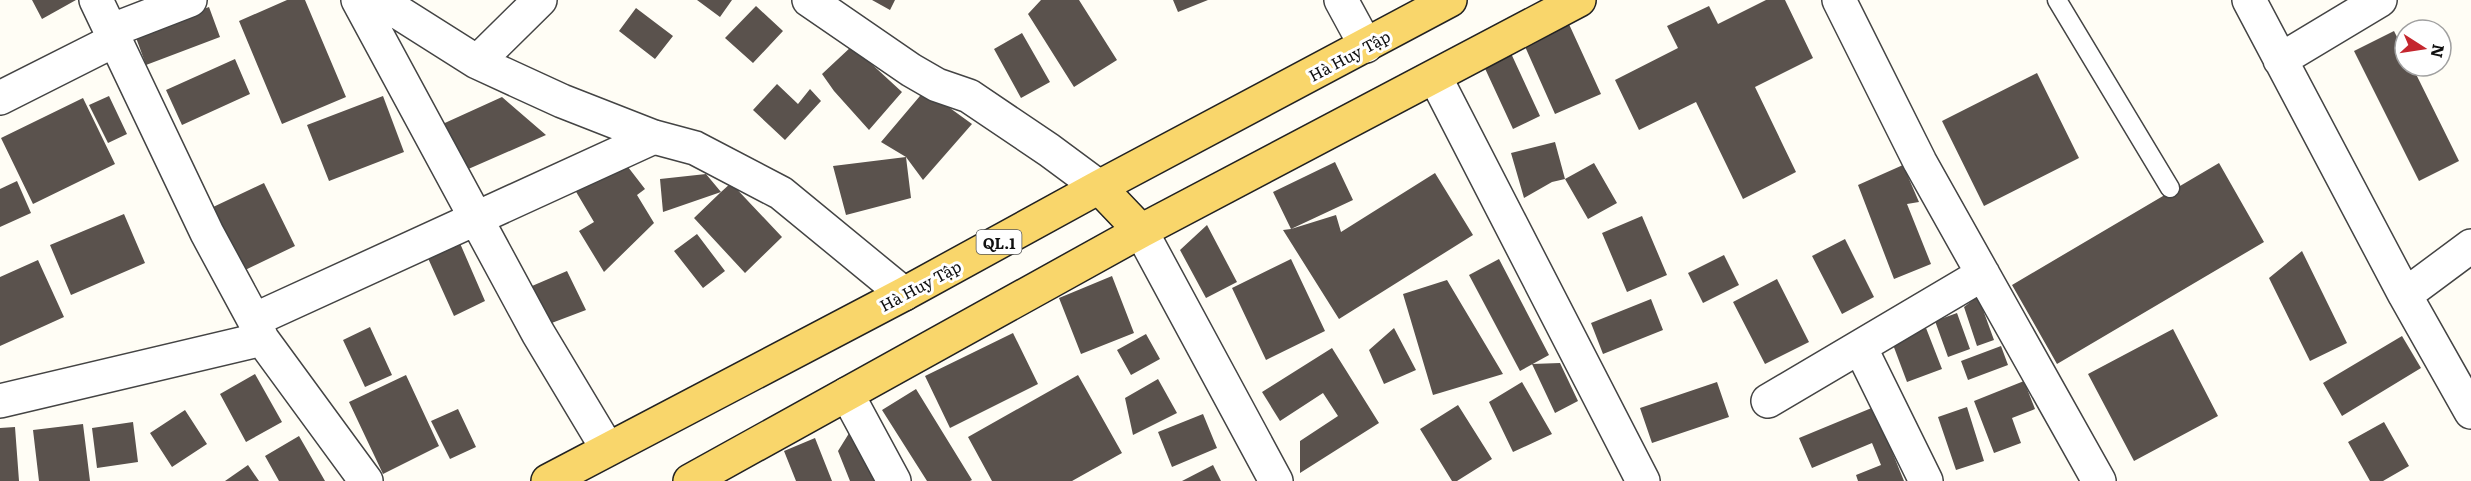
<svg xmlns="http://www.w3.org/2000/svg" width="2471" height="481" font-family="Literata,serif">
<rect width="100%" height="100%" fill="#fffdf5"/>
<path fill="#5a524d" d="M32,0H76L42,19Z
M287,0H305L346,97L282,124L239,21Z
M697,0H732L720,17Z
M872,0H895L890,10Z
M1041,0H1079L1117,60L1074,87L1028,14Z
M1173,0H1208L1178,12Z
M1766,0H1785L1813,58L1755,87L1796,172L1743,199L1696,102L1639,130L1615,80L1678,48L1667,26L1709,6L1718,24Z
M756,6L783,31L753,63L725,38Z
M209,7L220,37L146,65L135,35Z
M636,8L673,36L655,59L619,31Z
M1568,22L1601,94L1555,114L1523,42Z
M2394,31L2405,53V66H2412L2459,161L2419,181L2354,51Z
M1022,33L1050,82L1021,98L994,49Z
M852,46L902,92L869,130L834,91L822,74Z
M1509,49L1540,116L1513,129L1482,62Z
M235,59L250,94L182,125L166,90Z
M2037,73L2079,158L1984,206L1942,121Z
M777,84L798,104L810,89L821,101L785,140L753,110Z
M925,90L972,124L923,180L906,157L881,142Z
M109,96L127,134L108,143L89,105Z
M383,96L404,152L329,181L307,125Z
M502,97L546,135L457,174L436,127Z
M83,98L115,164L33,204L1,138Z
M1555,142L1565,179L1594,163L1617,203L1588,219L1565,179L1552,182L1524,198L1511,153Z
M906,157L911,198L846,215L833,166Z
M1335,162L1353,200L1291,229L1336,215L1341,232L1435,173L1473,235L1339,319L1283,230L1291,229L1273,192Z
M2219,163L2264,242L2057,364L2012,285Z
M1903,165L1919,202L1907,204L1931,264L1894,279L1858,185Z
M628,167L645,189L637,195L654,223L604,272L579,231L594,222L572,185Z
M706,174L721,192L731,183L782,237L745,273L694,218L721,192L663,212L660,179Z
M17,181L31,213L0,227V189Z
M264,183L295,246L241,272L211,208Z
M124,214L145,263L71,295L50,245Z
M1642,216L1667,275L1627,292L1602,233Z
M1207,225L1237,282L1206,298L1180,250Z
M697,234L725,271L703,288L674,251Z
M1845,239L1874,297L1842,314L1812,256Z
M459,241L485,301L454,316L427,256Z
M2302,251L2347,343L2310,361L2269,278Z
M1724,255L1739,285L1703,303L1688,273Z
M1291,259L1325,331L1266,360L1232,288Z
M1499,259L1549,355L1520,371L1469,275Z
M38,260L64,317L0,346V277Z
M567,271L586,310L549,324L532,286Z
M1112,276L1134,333L1081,354L1059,298Z
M1777,279L1809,342L1765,364L1733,302Z
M1447,280L1503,374L1433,395L1403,294Z
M1978,296L1994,340L1977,346L1964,307Z
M1651,299L1663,330L1603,354L1591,323Z
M1957,313L1970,349L1948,357L1935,321Z
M370,327L392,375L365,387L343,340Z
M1394,328L1416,370L1384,384L1369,350Z
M1926,328L1942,369L1907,382L1892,342Z
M2173,329L2218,416L2134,461L2088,374Z
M1013,333L1038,384L950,428L925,376Z
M1146,334L1160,359L1131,375L1117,350Z
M2402,336L2421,368L2342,416L2323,383Z
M2001,346L2008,365L1968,380L1961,361Z
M1332,348L1379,423L1300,473V441L1338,416L1323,393L1280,421L1262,392Z
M1560,363L1578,401L1555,413L1532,364Z
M255,374L282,422L246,442L220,394Z
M406,375L439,446L383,474L349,402Z
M1078,375L1122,453L1072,481H992L968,437Z
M1158,379L1177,413L1133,435L1125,398Z
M2024,381L2035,409L2012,418L2021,443L1994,453L1974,401Z
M1522,382L1552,434L1513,452L1489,402Z
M1717,382L1729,417L1652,443L1640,408Z
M916,389L972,480L970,481H927L882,410Z
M1458,405L1492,459L1457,481H1452L1420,429Z
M1874,407L1904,481H1858L1856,475L1881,465L1872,443L1812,468L1799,438Z
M1967,407L1984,461L1956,470L1938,417Z
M458,409L476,447L450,459L431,421Z
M185,410L207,444L172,467L150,433Z
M1203,414L1217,448L1172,467L1158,432Z
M133,422L138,462L97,468L92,428Z
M856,422L880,481H850L838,451Z
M2384,422L2409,466L2383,481H2370L2348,442Z
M83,424L90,481H39L33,430Z
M15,427L19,481H0V428Z
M299,436L325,481H279L265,456Z
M815,438L832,481H796L784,451Z
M248,465L259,481H225Z
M1213,465L1221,481H1182Z"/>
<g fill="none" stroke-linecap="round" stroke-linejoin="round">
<defs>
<path id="lane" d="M2057,0L2170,188"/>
<path id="street" d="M96,0L207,233L254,320L262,339L366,481
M358,0L538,333L607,448
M379,0L477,62L562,101L654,137L695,148L781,193L904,294
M809,0L911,70L937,85L969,96L1049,150L1099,187
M1341,0L1366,46
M1839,0L1920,162L2099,481
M2249,0L2405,295L2471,412
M110,31L190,0
M2280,60L2380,0
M477,62L540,0
M1435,77L1643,481
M0,98L115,40
M1141,231L1276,481
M2405,295L2471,246
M254,320L654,137
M1860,347L1926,481
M847,394L894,481
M0,401L262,339
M1768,401L1983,274"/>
<path id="primary" d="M1099,187L1141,231
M548,481L904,294L1099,187L1450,0
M690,481L1141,231L1579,0"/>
</defs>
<use href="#lane" stroke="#444" stroke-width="21"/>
<use href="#street" stroke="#444" stroke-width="36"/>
<use href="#primary" stroke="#222" stroke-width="36"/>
<use href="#lane" stroke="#fff" stroke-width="18"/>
<use href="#street" stroke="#fff" stroke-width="33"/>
<use href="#primary" stroke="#f9d66b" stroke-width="33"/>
</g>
<g text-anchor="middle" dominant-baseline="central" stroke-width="6" stroke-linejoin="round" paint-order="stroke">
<rect fill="#fff" stroke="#585858" stroke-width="1.5" x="976.5" y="230" width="45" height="24" rx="4.5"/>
<g font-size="15" font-weight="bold" fill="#111">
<text x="999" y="242">QL.1</text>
</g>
<g font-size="16" fill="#111" stroke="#fff">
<text transform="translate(1349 55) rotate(-28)">Hà Huy Tập</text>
<text transform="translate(920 285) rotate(-28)">Hà Huy Tập</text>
</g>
</g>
<g transform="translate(2423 48) rotate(102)"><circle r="28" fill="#ffffff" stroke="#a0a0a0" stroke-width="1.5"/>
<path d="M0-4.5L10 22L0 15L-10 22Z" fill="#c4262e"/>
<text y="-9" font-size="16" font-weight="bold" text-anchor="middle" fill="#111111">N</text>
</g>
</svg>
